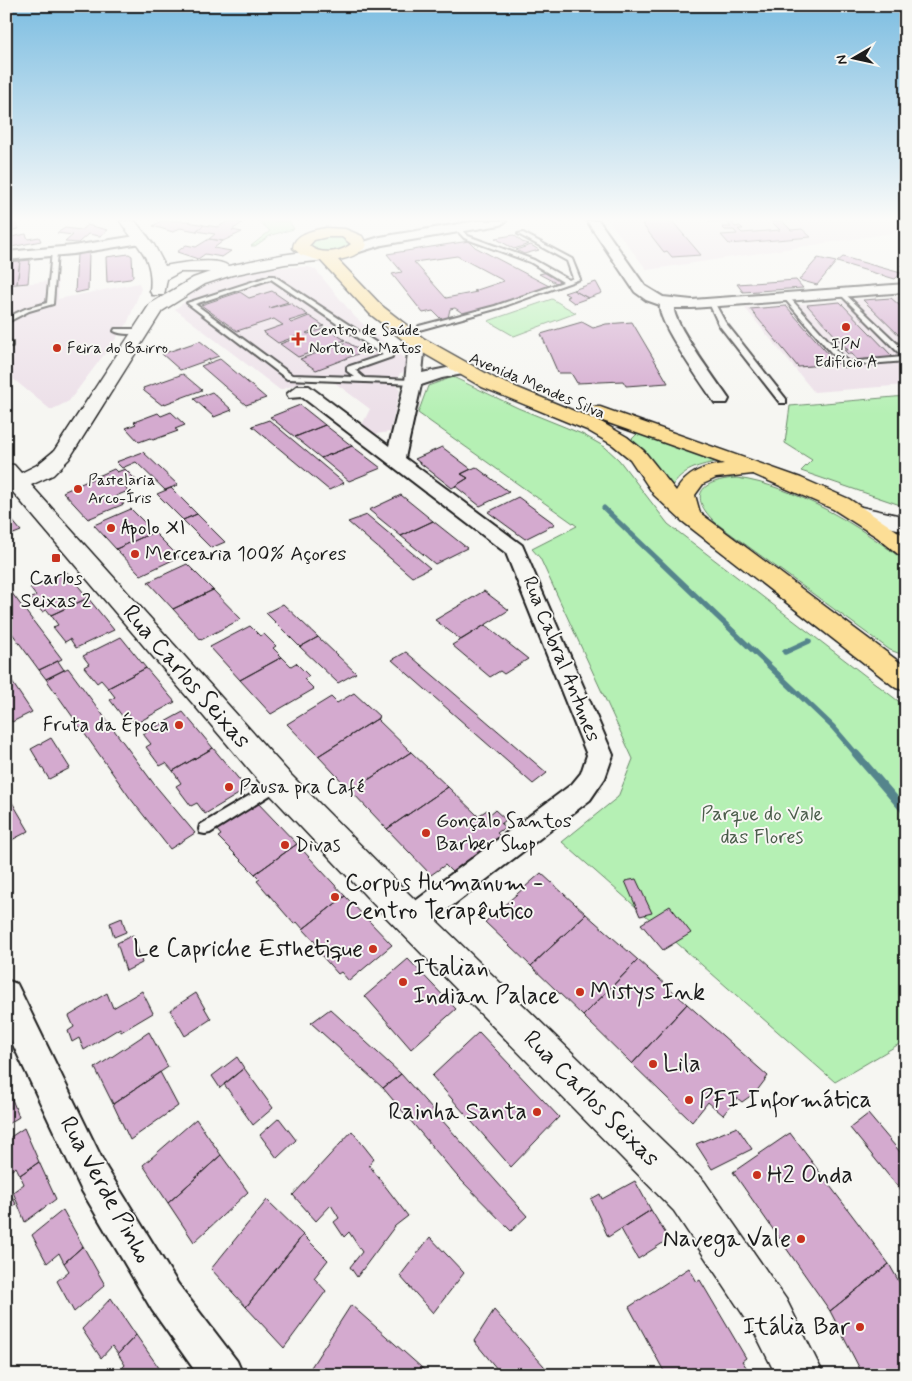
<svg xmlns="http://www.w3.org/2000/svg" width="912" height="1381" font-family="Mynerve,sans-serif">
<rect width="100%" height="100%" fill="#f6f6f2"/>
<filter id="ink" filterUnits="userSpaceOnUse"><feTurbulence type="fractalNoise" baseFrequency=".02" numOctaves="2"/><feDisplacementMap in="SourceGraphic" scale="10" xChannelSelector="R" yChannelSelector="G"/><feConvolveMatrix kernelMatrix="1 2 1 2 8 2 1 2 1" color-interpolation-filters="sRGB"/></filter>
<g filter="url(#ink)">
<path fill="#ecdfe8" d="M609,221H906V231L647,270Z
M280,267H308L315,269L355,317L407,361L405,372L400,373L396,386L400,389L390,432L375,434L362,425L370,409L334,382L305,381L280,390L175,309L189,299L188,295L211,283L244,273Z
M58,280V299L139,283L141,289L127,324L69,401L51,410L6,373V286Z
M906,296V385L814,392L745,308Z"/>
<path fill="#b5f0b4" stroke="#688668" d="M259,221H289L294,229L271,235L255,246H251L270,231Z
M340,236L350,243C344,254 317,256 310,244L320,237Z
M552,299L576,313L514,336L488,321Z
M453,377L518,408L582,434L605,447L619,460L668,524L906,707V1040L835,1082L562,842L618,797L633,759L540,558L532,549L577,526L418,413L428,386Z
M906,396V507L801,471L812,460L785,443L790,406Z
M639,432L720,461C700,465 681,469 671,488L630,441Z
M737,478C795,486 860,526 906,562V656L890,650L716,523C686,495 702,480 737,478Z"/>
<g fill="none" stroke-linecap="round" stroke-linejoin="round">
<path stroke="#55858c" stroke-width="5" d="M604,508L632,535"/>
<path stroke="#55858c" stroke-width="5.5" d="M631,534L833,727L857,755
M785,652L809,641"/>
<path stroke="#55858c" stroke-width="8" d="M856,754L906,812"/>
</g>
<path fill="#d4aacf" stroke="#1c1c1c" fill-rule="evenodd" d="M6,221H15L19,229L6,231Z
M161,221H191L189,222L204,225L196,231L180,228L173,232L153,226Z
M228,221L242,223L232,230L242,232L223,241L209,239L215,234L196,231L204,225L218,227Z
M643,221H672L701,255L672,257L667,251L664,252L642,224H645Z
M708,221H731L735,227L740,226L743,229H738L742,233L780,230L771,221H782L791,230L802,229L811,237L729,244L721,235L737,234L734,230H725L722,227H731L726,221Z
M87,225L108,230L100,236L88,234L78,243L65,242L73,235L57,233L65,228L81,230Z
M26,234L28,239L39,237L41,241L6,248V238Z
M514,235L522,242L529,244L514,249L495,238Z
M209,239L223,241L214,248L231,251L222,257L205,254L198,259L177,252L186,245L196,247Z
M469,241L475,247L549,286L467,316L455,308L450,309L448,318L442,320L433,311L423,313L392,274L402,272L387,254ZM457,256L504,281L474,291L477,292L446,298L414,262Z
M531,245L539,250L524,254L516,250Z
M900,248L906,249V274L902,273Z
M89,253L88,290L75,293L77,254Z
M129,254L132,256L133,277L130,279L107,282L106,257Z
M843,257L901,273L895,279L837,262Z
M818,258L836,262L817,285L799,280Z
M30,260L28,283L17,284L20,261Z
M20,261L17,284L6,285L8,262Z
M548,272L564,280L556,283L539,274Z
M796,280L803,288L743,292L737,284Z
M596,282L602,293L588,298L573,290Z
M573,290L588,298L574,303L566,297L569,296L564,293Z
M272,291L288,302L269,308L290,303L308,315L289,321L291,323L309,316L324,326L306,333L308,334L326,328L345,340L327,347L329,348L347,342L363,352L316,370L300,359L320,352L318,350L298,357L280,344L299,337L297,336L278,343L263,332L283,325L274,319L237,331L201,305L240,292L249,298Z
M891,298L906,311V342L863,300Z
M840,302L894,358L858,361L852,354H848L844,350H848L807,305Z
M786,306L837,364L798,367L750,309Z
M582,322L593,328L606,324L632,322L668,383L626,386L623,381L577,383L571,373H558L541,334Z
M200,341L219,356L180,370L162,354Z
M220,359L266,398L246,405L201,366Z
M183,374L202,390L162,405L144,391L143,388Z
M212,392L232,410L214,417L194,399Z
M300,405L325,425L295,437L270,417Z
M171,412L185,425L175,429L178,431L153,440L150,438L139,442L126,428L136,424L134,422L158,413L161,416Z
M269,420L344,483L329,490L252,426Z
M325,425L352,446L321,458L295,437Z
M352,446L381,468L349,481L321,458Z
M442,447L471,469L461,474L468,478L452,488L415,459Z
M143,452L178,485L165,490L136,462L122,468L116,462Z
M476,467L509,492L480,506L455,486L468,478L461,474Z
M114,469L117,472L125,469L138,482L125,488L128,491L116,496L124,504L88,519L63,492Z
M171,488L197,514L183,520L157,494Z
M401,495L433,521L401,536L369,510Z
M518,497L555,524L525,539L488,512Z
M131,509L154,532L116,549L94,525Z
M6,513L21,531L6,537Z
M197,514L225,542L211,548L183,520Z
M367,515L430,568L412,577L348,522Z
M433,521L467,548L435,564L401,536Z
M154,532L179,557L141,575L116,549Z
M187,564L213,590L173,609L148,582Z
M67,572L88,598L51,615L47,610L42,612L31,598L36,596L30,588Z
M213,590L241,619L201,640L173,609Z
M484,591L509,610L461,640L435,620Z
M11,592L62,659L39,670L6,625V594Z
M88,598L114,630L76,648L70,639L65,642L53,627L58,625L51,615Z
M283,604L318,637L300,647L266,613Z
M485,625L528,659L504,674L500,671L490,677L452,645Z
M250,626L260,636L264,634L276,646L273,648L282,657L240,680L210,647Z
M121,637L146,668L108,688L101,680L97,683L84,667L89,664L83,656Z
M318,637L356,673L338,683L300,647Z
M406,652L547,773L533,784L392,660Z
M282,657L291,666L296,663L309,676L304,679L314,689L271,714L240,680Z
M58,661L64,670L46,679L39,670Z
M68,668L154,784L195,833L170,849L130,798L46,679Z
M146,668L175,702L135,724L128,714L123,717L110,700L115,697L108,688Z
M6,673L32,712L12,722L6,713Z
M354,693L380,717L318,756L287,724L331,697L337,703Z
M183,712L213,748L173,771L166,763L160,766L146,747L151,744L143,734Z
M377,719L411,752L351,791L318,756Z
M51,738L70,768L49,779L31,749Z
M213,748L247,789L205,814L197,803L191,806L176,786L181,783L173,771Z
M411,752L448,787L387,829L351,791Z
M448,787L478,816L487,810L490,814L495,810L506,820L501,824L505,827L497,833L500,836L452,872L445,865L431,875L387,829Z
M6,792L29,831L6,843Z
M256,801L297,844L255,874L218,837L221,835L216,829Z
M297,844L345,896L303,929L297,922L294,924L257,881L260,879L255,874Z
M541,873L586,914L531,966L485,922Z
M636,879L652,913L640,916L625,881Z
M345,896L392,945L349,981L341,972L338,974L313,946L316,943L303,929Z
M670,906L691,933L663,950L641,924Z
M586,914L638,960L583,1016L531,966Z
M122,918L126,932L114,937L110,923Z
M133,935L142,963L126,971L117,943Z
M408,959L456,1009L411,1049L365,996Z
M638,960L687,1004L632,1064L583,1016Z
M142,991L153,1013L121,1032L120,1028L84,1050L79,1038L72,1042L68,1031L74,1027L69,1016L107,993L113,1008Z
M196,993L211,1019L185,1036L170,1010Z
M687,1004L768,1076L756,1092L742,1102L737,1098L723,1115L708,1102L692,1122L632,1064Z
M330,1009L401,1074L383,1088L311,1023Z
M149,1032L168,1067L113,1104L95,1068Z
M479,1032L559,1117L511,1167L432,1076Z
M237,1057L244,1068L220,1088L212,1076Z
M244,1068L273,1108L253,1125L224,1084Z
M160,1072L178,1106L130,1140L113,1104Z
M401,1074L527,1216L511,1231L457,1176L383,1088Z
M6,1084L19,1117L6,1125Z
M868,1114L906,1159V1197L850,1128Z
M279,1118L296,1140L277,1158L260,1135Z
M196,1119L221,1155L168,1203L143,1165Z
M737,1127L752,1149L712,1169L696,1144Z
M24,1128L39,1162L20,1175L16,1167L6,1174V1140Z
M352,1131L374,1159L369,1165L408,1216L395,1226L357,1277L350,1267L362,1252L349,1232L344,1237L334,1222L339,1218L331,1205L316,1221L293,1195Z
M790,1133L889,1264L830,1311L733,1172Z
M221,1155L248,1192L194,1242L168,1203Z
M39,1162L56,1199L25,1222L13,1192L24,1184L20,1175Z
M635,1181L651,1210L608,1237L591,1199L600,1194L602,1199Z
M6,1185L16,1204L6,1211Z
M267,1200L303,1235L246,1307L211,1269Z
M63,1210L83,1246L64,1263L59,1253L47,1263L32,1235Z
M651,1210L669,1239L638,1259L621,1229Z
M303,1235L328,1260L314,1278L326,1291L284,1348L246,1307Z
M430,1237L464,1273L433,1313L400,1276Z
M83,1246L105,1285L74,1312L57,1281L69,1271L64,1263Z
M889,1264L906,1294V1375H863L830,1311Z
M689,1268L697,1282L700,1280L746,1358L742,1361L749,1371L743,1375H666L629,1307Z
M111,1298L136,1335L118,1354L112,1346L101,1358L82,1329Z
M351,1305L430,1375H306Z
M494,1310L552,1375H502L474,1341Z
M136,1335L164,1375H116L125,1365L118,1354Z"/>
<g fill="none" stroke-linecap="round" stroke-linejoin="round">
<defs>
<path id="lane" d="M456,227H460L468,236L534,260L569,280L573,278L567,261L518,234L523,233L572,259L580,279L499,308L419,330V326L495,306L563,282L530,262L464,238L455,228Z
M52,251L57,252L53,304L29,311L6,323V318L25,309L47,303Z
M270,276H274L392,353V357L355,370L364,378L413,380L417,382L416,384L287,379L187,303ZM271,279L383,355L347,367V371L355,377L292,375L195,304Z
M842,291L906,352V361L843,366L783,297L788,296L848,362L903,357L839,293Z
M710,302H714L725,322L786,399V403H780L719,325L709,303Z
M115,329H139L143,331C136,335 121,335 114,331Z
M6,339L12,342V346L6,345Z
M279,778L283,779L285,783L283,787L210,833L205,834L200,833L199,829L200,825Z"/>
<path id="street" d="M477,221H506L500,225L382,245L356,253L349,249L351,246L380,237Z
M587,221H599L645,286L663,297L692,300L906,284V292L692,308H674C672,322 719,384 729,399L727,403H715C704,386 656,321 660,305L646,300L635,292Z
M142,235L147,236L149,239L147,242L73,254L6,260V252L73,246Z
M417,337L425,342L422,373L462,365L470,370L468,373L442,378L421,385L405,458L522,545L613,755L605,778L590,800L422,929L412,933L402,929L397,920L402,911L572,784L581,773L587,755L506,553L302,397L289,398L287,394L297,386H309L389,446L405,382L409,342Z
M6,980L17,984L106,1167L178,1284L237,1361L243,1375H198L152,1310L82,1191L6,1030Z"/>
<path id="secondary" d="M120,221H135L154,245L165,266C178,263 219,257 228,266C244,263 317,244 326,256L318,261L285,264L232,275L205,284L162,311L69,459L53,475L31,485L290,774L406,891L704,1181L786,1299L824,1375H776L754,1331L674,1211L382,913L268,792L6,484V464L14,465L21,473L37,465L54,451L150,304L193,278L210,272H180L167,279L164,295H152L150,291C154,256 137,247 120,221Z
M857,506L906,517V531L849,518L846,513L849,508Z"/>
<path id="primary" d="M326,228L345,229L362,236L367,245C359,255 349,258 338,260L382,306L423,338L496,379L601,422L627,437L644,451L676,491C687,473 703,466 724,464L586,415L583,411L586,407H600L801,478L849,499L906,537V556L898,554L877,537L833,509L753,474L716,478L703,484L695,495L700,513L906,667V691L896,688L682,521L654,495L630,459L613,445L587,430L482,387L411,346L370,314L321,261L301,255L293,248C294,233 315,230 326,228ZM327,237H342L351,244C340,253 321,255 309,246L314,240Z"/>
</defs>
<use href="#lane" stroke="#1c1c1c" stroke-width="4"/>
<use href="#street" stroke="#1c1c1c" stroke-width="4"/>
<use href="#secondary" stroke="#1c1c1c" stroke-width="3"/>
<use href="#primary" stroke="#1c1c1c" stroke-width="3"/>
<use href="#lane" fill="#f6f6f2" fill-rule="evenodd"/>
<use href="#street" fill="#f6f6f2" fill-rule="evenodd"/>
<use href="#secondary" fill="#f6f6f2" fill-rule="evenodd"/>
<use href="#primary" fill="#fcde96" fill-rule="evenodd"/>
</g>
</g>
<linearGradient id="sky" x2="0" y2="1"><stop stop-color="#7cbde1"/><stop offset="0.53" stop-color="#fbfbf9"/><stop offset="1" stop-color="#fbfbf9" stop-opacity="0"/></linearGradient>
<rect width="912" height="414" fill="url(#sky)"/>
<g fill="#c8321e" stroke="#f6f6f2" stroke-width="2">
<circle cx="846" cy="327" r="5"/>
<path d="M295.5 331.5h5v5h5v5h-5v5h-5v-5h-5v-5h5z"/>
<circle cx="57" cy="348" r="5"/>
<circle cx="78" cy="489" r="5"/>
<circle cx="111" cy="528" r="5"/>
<circle cx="135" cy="554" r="5"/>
<rect x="51" y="553" width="10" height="10" rx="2.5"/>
<circle cx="179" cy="725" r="5"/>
<circle cx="229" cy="787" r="5"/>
<circle cx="426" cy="833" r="5"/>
<circle cx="285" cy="845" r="5"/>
<circle cx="335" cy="897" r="5"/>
<circle cx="373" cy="949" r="5"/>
<circle cx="403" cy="982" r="5"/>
<circle cx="580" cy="992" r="5"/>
<circle cx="653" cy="1064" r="5"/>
<circle cx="689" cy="1100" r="5"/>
<circle cx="537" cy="1112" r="5"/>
<circle cx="757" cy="1175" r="5"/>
<circle cx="801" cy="1239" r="5"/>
<circle cx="860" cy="1327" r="5"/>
</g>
<g text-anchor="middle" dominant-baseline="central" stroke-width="4" stroke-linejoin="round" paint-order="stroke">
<g font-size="16" fill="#1c1c1c" stroke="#f6f6f2" text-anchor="start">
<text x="309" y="330">Centro de Saúde<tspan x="309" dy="18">Norton de Matos</tspan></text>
<text x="846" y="344" text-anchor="middle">IPN<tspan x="846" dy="18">Edifício A</tspan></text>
<text x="67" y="348">Feira do Bairro</text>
<text x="88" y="480">Pastelaria<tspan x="88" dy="18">Arco-Íris</tspan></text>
</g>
<g font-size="16" fill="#1c1c1c" stroke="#f6f6f2">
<text transform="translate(537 386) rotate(23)">Avenida Mendes Silva</text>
</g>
<g font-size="20" fill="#1c1c1c" stroke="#f6f6f2" text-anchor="start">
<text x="121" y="528">Apolo XI</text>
<text x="145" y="554">Mercearia 100% Açores</text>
<text x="56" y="578" text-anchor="middle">Carlos<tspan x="56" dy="23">Seixas 2</tspan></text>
<text x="169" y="725" text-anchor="end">Fruta da Época</text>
<text x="239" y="787">Pausa pra Café</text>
<text x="436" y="821">Gonçalo Santos<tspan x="436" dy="23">Barber Shop</tspan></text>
<text x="295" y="845">Divas</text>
</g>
<g font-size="20" fill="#1c1c1c" stroke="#f6f6f2">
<text transform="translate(561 659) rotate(68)">Rua Cabral Antunes</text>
</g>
<g font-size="20" fill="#4a5c4a" stroke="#f6f6f2">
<text x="762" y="814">Parque do Vale<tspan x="762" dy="23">das Flores</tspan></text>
</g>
<g font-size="24" fill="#1c1c1c" stroke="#f6f6f2">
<text transform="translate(186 677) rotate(49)">Rua Carlos Seixas</text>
<text transform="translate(591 1099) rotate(45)">Rua Carlos Seixas</text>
<text transform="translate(105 1190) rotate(61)">Rua Verde Pinho</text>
</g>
<g font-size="24" fill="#1c1c1c" stroke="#f6f6f2" text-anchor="start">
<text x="345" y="883">Corpus Humanum -<tspan x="345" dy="28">Centro Terapêutico</tspan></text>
<text x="363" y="949" text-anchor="end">Le Capriche Esthetique</text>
<text x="413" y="968">Italian<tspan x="413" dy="28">Indian Palace</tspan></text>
<text x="590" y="992">Mistys Ink</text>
<text x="663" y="1064">Lila</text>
<text x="699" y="1100">PFI Informática</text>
<text x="527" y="1112" text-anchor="end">Rainha Santa</text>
<text x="767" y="1175">H2 Onda</text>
<text x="791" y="1239" text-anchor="end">Navega Vale</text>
<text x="850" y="1327" text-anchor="end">Itália Bar</text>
</g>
</g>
<rect width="912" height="1381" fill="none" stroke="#f6f6f2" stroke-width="25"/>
<rect x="12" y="12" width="887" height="1356" fill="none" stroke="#1c1c1c" stroke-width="2" filter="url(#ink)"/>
<g transform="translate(854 58) rotate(261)" stroke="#f6f6f2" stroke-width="4" paint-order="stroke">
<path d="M0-4L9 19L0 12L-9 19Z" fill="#1c1c1c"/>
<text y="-8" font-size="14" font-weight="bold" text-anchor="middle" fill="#1c1c1c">N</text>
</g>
</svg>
